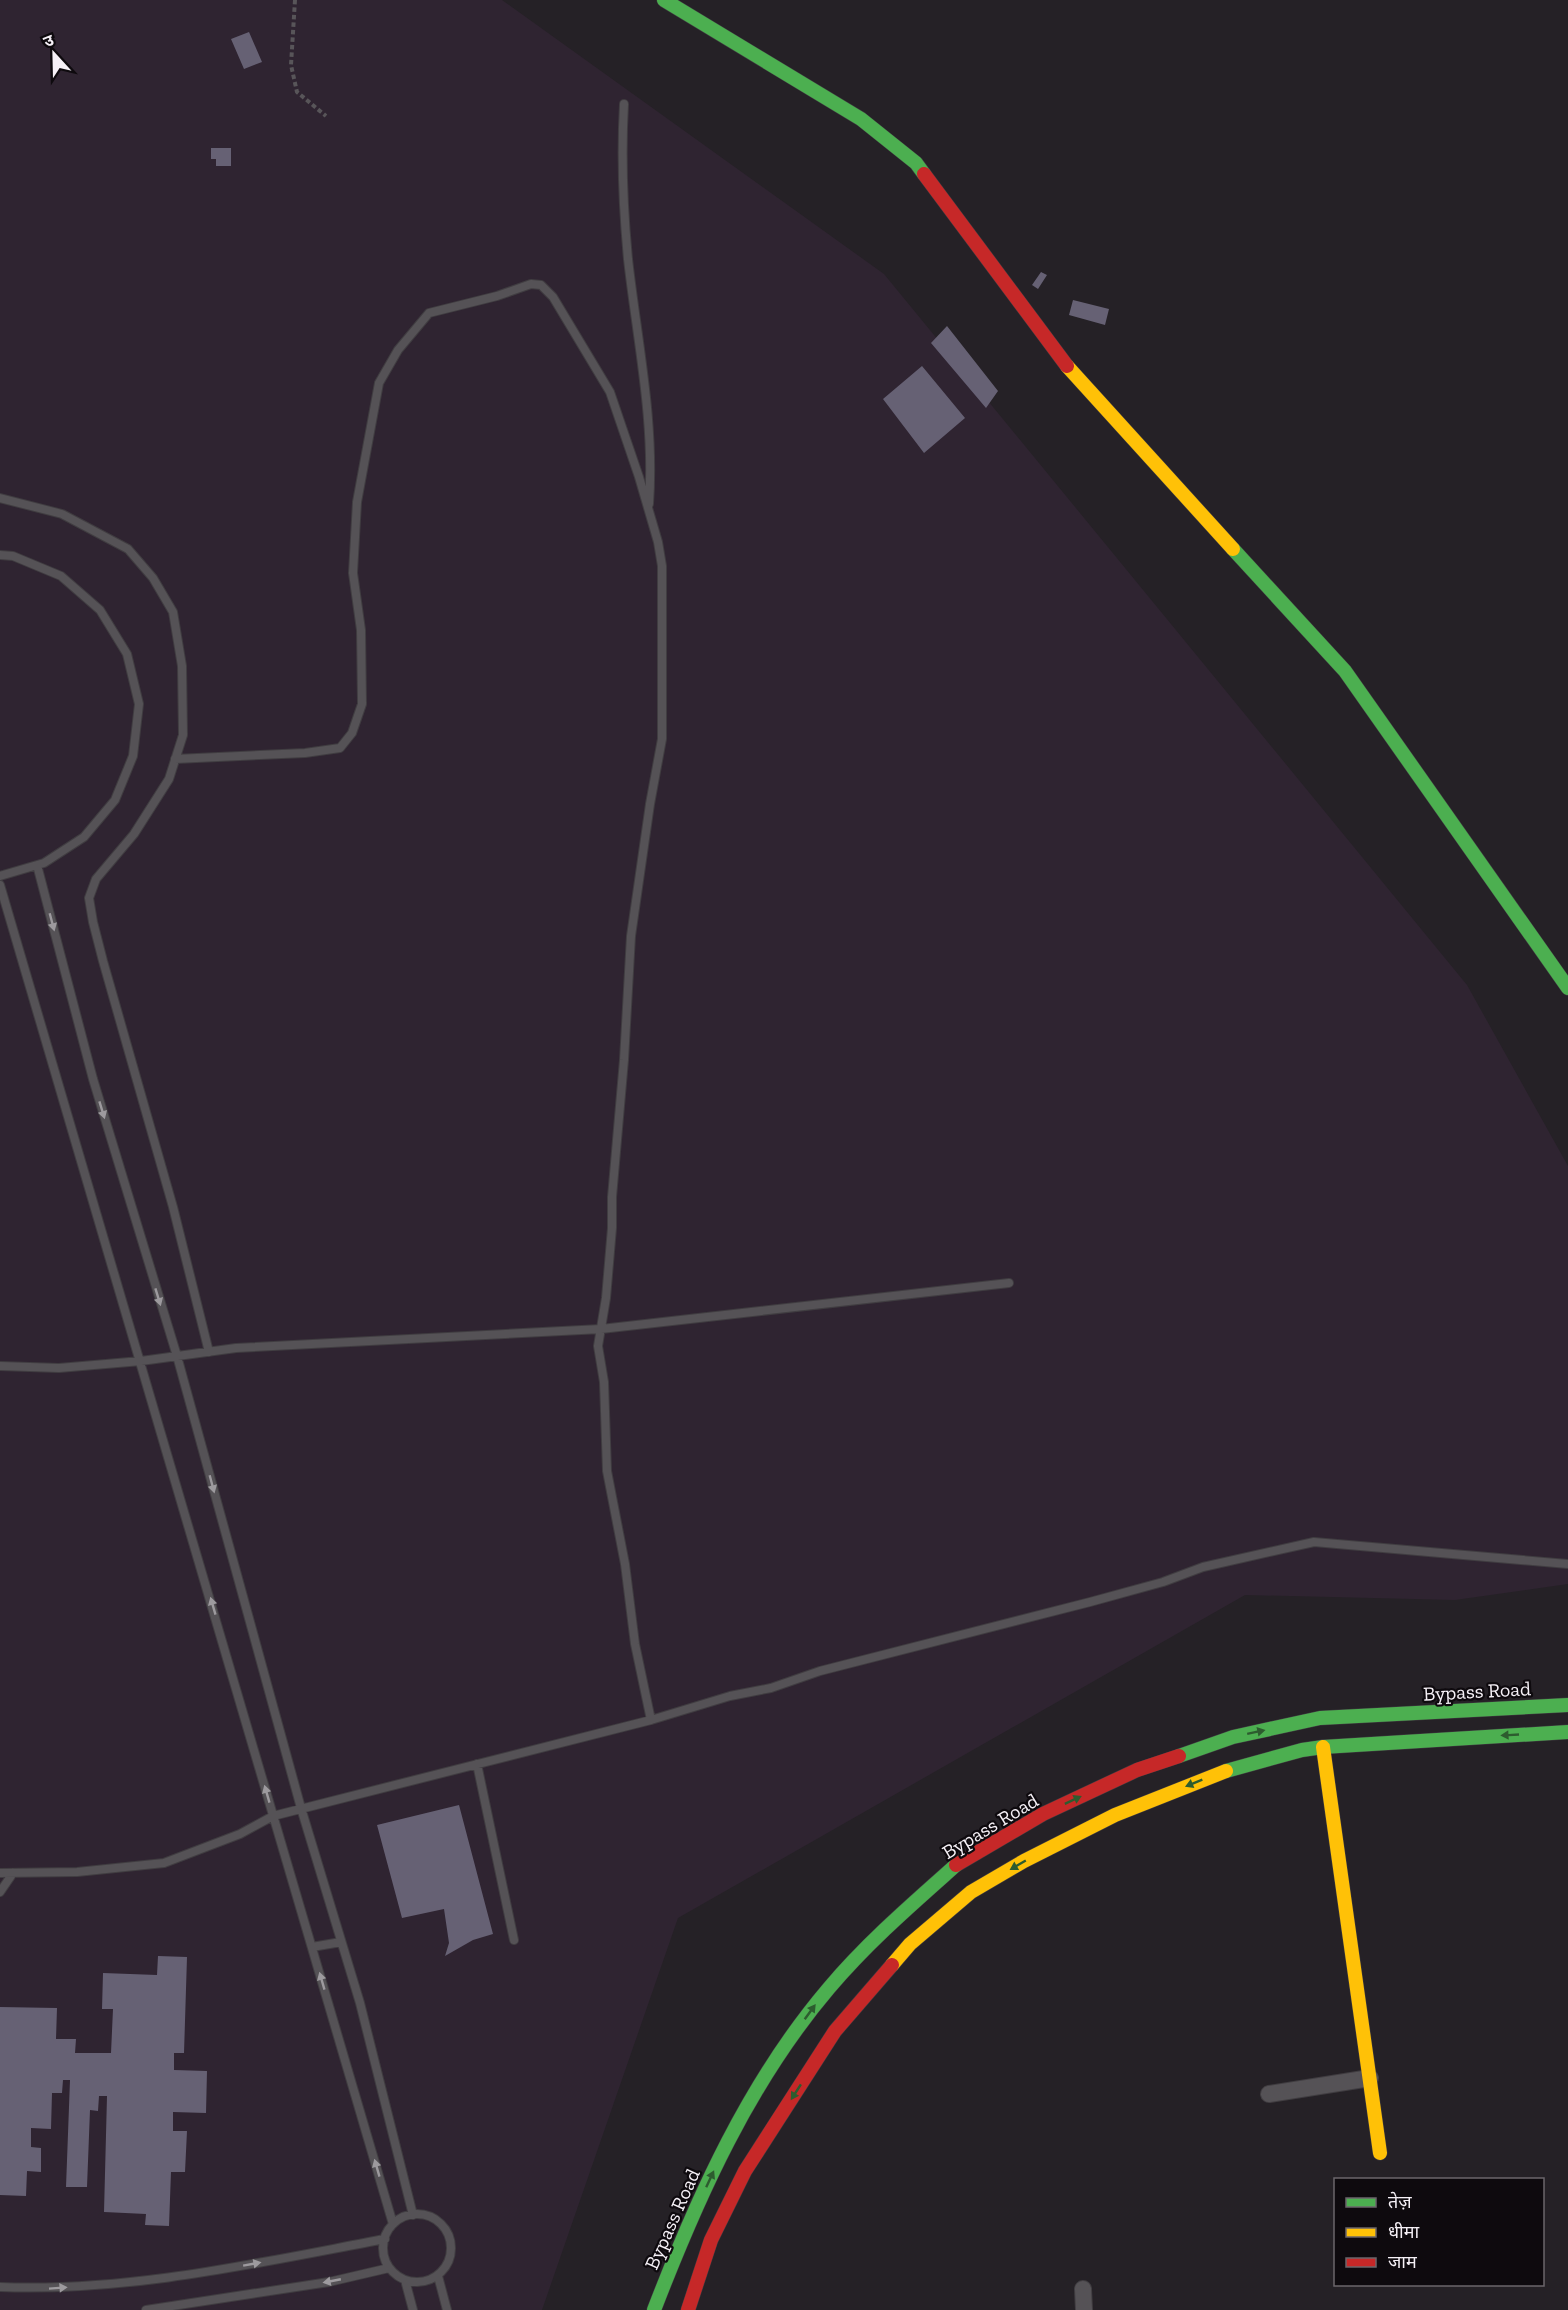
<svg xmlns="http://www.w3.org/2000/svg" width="1568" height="2310" font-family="'Zilla Slab','Noto Sans Devanagari',serif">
<rect width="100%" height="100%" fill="#252126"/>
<path fill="#2f2431" d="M0,0H502L884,274L1467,985L1568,1166V1584L1455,1600L1245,1595L678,1918L542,2310H0Z"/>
<path fill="#666174" d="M249,32L262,62L244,69L231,39Z
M211,148H231V166H216V159H211Z
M1041,272L1047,275L1038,289L1032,285Z
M1073,300L1109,309L1105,325L1069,315Z
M947,326L998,391L986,408L931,343Z
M922,366L965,418L924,453L883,399Z
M459,1805L493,1934L473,1940L445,1956L449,1943L444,1909L402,1918L377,1825Z
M158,1956L187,1957L184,2053H174V2070L207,2071L206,2113L173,2112V2131H187L185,2172H171L169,2226L145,2225L146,2214L104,2212L107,2096H99L98,2111L90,2110L87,2187H66L70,2080H63L62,2093H52L51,2129L31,2128V2147L41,2148V2172L27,2171L26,2196L0,2195V2007L57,2008L56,2039H76L75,2053H111L113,2009H102L103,1973L157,1975Z"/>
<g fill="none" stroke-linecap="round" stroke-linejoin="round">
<defs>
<path id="lane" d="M624,104C621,156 623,207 628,259C637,340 655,421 649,504
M0,498L62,514L128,549L153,578L173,612L182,666L183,735L169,779L134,834L96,879L89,898L93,922L103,961L173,1207L209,1352
M0,555L13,556L61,576L100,610L127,654L139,704L133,756L115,800L84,837L44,863L0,876
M175,759L305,753L340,748L352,733L362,704L361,630L353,573L357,502L379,383L398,350L429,313L497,296L531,284L541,285L553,297L610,392L639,477L658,542L662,566V739L650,804L631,936L624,1060L612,1197V1228L606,1298L598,1346L604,1382L607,1471L625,1564L635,1644L651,1720
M37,865L93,1079L177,1356L301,1808L360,2003L413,2215
M0,885L393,2224
M0,1366L59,1368L141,1361L236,1348L601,1329L1009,1283
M477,1764L514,1940
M0,1873L77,1872L164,1863L240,1834L273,1816L651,1720L730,1696L771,1688L820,1671L1090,1602L1163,1582L1203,1567L1314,1542L1568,1564
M0,1892L13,1873
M312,1947L341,1942
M383 2248a34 34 0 1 1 68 0a34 34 0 1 1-68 0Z
M438,2276L447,2310
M405,2280L413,2310
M0,2287C130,2292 257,2263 385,2239
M146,2310L329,2282L389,2268"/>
<path id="street" d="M1269,2094L1370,2078
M1083,2289L1084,2310"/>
<path id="fast" d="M664,0L861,119L916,163L924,174
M1233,549L1345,671L1568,988
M1179,1756L1233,1737L1320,1718L1568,1705
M1226,1771L1302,1750L1323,1747L1568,1732
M654,2310C698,2196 749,2082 829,1988C867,1943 911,1905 956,1865"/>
<path id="slow" d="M1067,366L1233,549
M1323,1747L1380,2153
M892,1965L910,1944L971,1892L1024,1861L1115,1815L1226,1771"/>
<path id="jam" d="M924,174L1067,366
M956,1865L1043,1814L1137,1770L1179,1756
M688,2310L711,2240L745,2171L835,2031L892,1965"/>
</defs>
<use href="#lane" stroke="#403d41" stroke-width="10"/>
<use href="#street" stroke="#403d41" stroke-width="18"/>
<use href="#fast" stroke="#403d41" stroke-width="15"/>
<use href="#slow" stroke="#403d41" stroke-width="15"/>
<use href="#jam" stroke="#403d41" stroke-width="15"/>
<path stroke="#585559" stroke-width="4" stroke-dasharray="4.5 3" stroke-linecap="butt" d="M295,0L291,65L297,92L326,116"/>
<use href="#lane" stroke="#555256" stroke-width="8"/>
<use href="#street" stroke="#555256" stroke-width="16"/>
<use href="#fast" stroke="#4caf50" stroke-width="14"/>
<use href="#slow" stroke="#ffc107" stroke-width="14"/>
<use href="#jam" stroke="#c62828" stroke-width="14"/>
</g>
<defs><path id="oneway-solid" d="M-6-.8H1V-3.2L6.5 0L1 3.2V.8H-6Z" transform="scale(1.5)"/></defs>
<g fill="#9d9a9e">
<use href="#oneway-solid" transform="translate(52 922) rotate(75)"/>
<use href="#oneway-solid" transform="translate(102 1110) rotate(73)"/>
<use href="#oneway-solid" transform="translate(158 1297) rotate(73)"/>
<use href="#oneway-solid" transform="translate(212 1484) rotate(75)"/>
<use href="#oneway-solid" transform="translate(213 1606) rotate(-106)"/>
<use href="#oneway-solid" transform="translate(267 1794) rotate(-106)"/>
<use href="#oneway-solid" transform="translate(322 1981) rotate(-106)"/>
<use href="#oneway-solid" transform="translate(377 2168) rotate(-106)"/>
<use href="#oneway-solid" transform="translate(252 2264) rotate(-10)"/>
<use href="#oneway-solid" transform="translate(332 2281) rotate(169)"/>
<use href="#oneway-solid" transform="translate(58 2288) rotate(-4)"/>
</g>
<g fill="#2d5c2f">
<use href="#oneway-solid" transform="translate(1256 1732) rotate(-12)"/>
<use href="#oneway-solid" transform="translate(1510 1735) rotate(177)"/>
<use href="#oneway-solid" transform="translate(1194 1783) rotate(158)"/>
<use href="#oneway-solid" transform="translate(1073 1800) rotate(-25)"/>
<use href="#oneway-solid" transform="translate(1018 1865) rotate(150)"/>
<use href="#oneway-solid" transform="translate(810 2012) rotate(-54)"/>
<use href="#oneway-solid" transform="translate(796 2092) rotate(123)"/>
<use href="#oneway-solid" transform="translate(710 2179) rotate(-65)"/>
</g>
<g text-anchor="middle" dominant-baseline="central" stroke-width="4.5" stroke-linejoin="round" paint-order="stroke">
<g font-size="20" fill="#f6f1f7" stroke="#0e0a0e">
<text transform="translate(1477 1691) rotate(-3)">Bypass Road</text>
<text transform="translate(990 1826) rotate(-31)">Bypass Road</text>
<text transform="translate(672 2219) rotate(-66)">Bypass Road</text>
</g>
</g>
<rect x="1334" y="2178" width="210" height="108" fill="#0e0a0e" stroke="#6b666b" stroke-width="1.5"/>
<rect x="1346" y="2198" width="30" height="9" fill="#4caf50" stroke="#6b666b" stroke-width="1.5"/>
<text x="1388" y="2208" font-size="18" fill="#f6f1f7">तेज़</text>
<rect x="1346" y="2228" width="30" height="9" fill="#ffc107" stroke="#6b666b" stroke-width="1.5"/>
<text x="1388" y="2238" font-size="18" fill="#f6f1f7">धीमा</text>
<rect x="1346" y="2258" width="30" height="9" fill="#c62828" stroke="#6b666b" stroke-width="1.5"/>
<text x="1388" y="2268" font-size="18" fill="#f6f1f7">जाम</text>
<g transform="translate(54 54) rotate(338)" stroke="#0e0a0e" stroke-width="4.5" paint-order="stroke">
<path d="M0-4.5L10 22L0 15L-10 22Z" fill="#f6f1f7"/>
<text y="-9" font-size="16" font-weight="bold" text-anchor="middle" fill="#f6f1f7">उ</text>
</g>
</svg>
